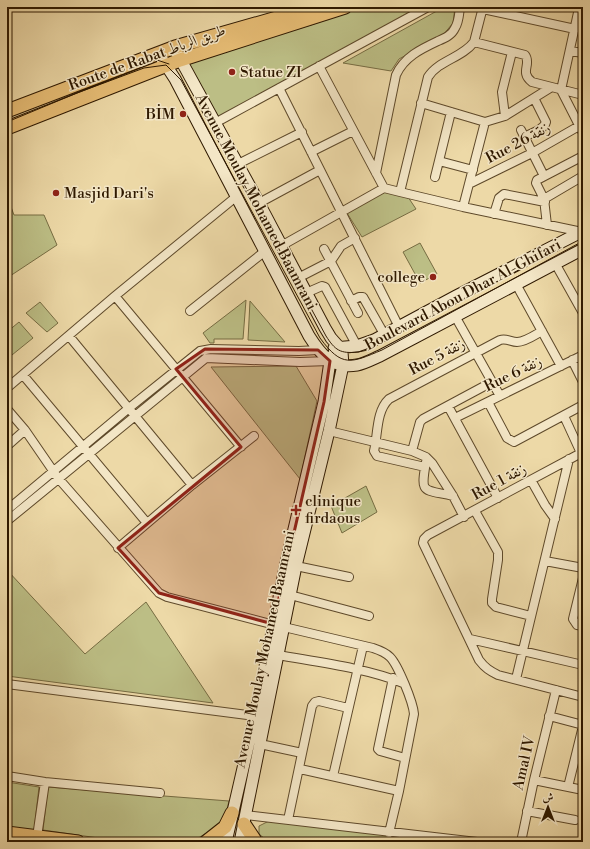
<svg xmlns="http://www.w3.org/2000/svg" width="590" height="849" font-family="'Libre Bodoni',Amiri,serif">
<rect width="100%" height="100%" fill="#edd9a7"/>
<filter id="stains"><feTurbulence type="fractalNoise" baseFrequency=".005" numOctaves="4"/><feColorMatrix values="0 0 0 0 .2 0 0 0 0 .09 0 0 0 0 .02 0 0 0 .5 -.17"/></filter>
<radialGradient id="worn" r=".72"><stop offset=".6" stop-color="#630" stop-opacity="0"/><stop offset="1" stop-color="#630" stop-opacity=".3"/></radialGradient>
<path fill="#bcbe85" stroke="#766c42" d="M361,7H436L215,122L183,61L311,25Z
M444,7H455L453,23L443,35L399,59L391,71L343,63Z
M384,188L408,197L416,209L362,237L347,213Z
M7,196L14,215H44L57,245L7,278Z
M420,243L437,274L420,283L403,252Z
M246,300L243,339H214V343H210L203,333Z
M250,301L285,342L248,340Z
M40,302L58,323L47,332L26,313Z
M19,322L33,338L7,359V332Z
M296,366L317,401L300,479L211,367Z
M366,486L377,512L342,533L331,506Z
M7,570L85,654L146,602L213,703L7,676Z
M7,782L39,787L34,831L7,827Z
M48,787L229,801L224,822L192,842H126L43,830Z
M269,821L456,842H269L259,834V826Z"/>
<g fill="none" stroke-linecap="round" stroke-linejoin="round">
<defs>
<path id="street" d="M483,7L474,42C462,58 439,60 428,77L400,192L463,207L582,232
M579,8L561,90L583,133
M483,9L575,29
M474,42L525,55C532,64 519,72 532,82L583,95
M570,51L583,53
M319,66L384,188
M279,88L399,327
M421,103L485,122
M505,116L502,92L512,52
M215,123L428,7
M521,130L544,176
M524,137C531,133 544,130 546,122L534,98
M311,152L353,131
M439,161L473,170
M238,164L302,132
M376,173L396,75C404,57 421,49 438,41C445,38 452,35 455,28C459,22 459,14 460,7
M435,177L451,112
M469,184L532,153L579,126
M544,199L536,183L537,180L583,156
M259,203L320,170
M463,207L485,122L505,116L550,88
M494,214L499,198L504,194L545,202
M547,225L544,199L583,176
M281,246L384,188L400,192
M324,249L358,313
M555,263L583,313
M298,278L331,261L341,246L355,238
M516,284L561,366
M306,293L322,286L325,287L357,346
M115,296L241,447
M351,301L359,297H363L384,334
M190,311L264,252
M455,316L500,396
M69,336L192,485
M572,360L583,382
M23,375L147,523
M7,388L115,296L237,196
M488,402L507,438L514,442L583,405
M448,406L498,498
M7,409L25,430L58,478L159,593L167,597L267,623L373,648C379,650 385,652 390,657C398,665 413,702 414,714L399,791L389,833
M564,416L581,453
M455,418L583,355
M329,431L412,451L426,457L432,463L453,496L464,517
M7,446L25,430
M412,451L420,422L423,419L492,382
M583,452L428,535L424,539L423,543L479,660C485,668 490,671 498,675L583,697
M426,462C420,495 423,489 453,496
M425,467L377,456L374,451C378,434 376,411 389,399L500,340C507,338 511,342 517,342C525,342 535,335 542,331
M531,480L545,505L555,519
M7,510L129,408L200,351L211,349L299,351L318,350
M475,511L498,552V560L492,599V603L496,607L531,616
M7,521L206,358L300,362L330,361
M118,548L192,485L254,436
M545,561L583,568
M296,566L349,577
M583,578L573,619L577,625L583,626
M290,595L369,616
M470,639L583,665
M278,655C317,662 366,668 403,683
M393,678L378,749L380,751L405,758
M516,679L569,459
M7,684L255,716
M549,716L583,725
M260,744L302,753
M300,769L399,791
M7,776L45,782L160,793
M333,776L363,646
M534,780L583,790
M568,787L583,726
M527,811L575,820
M246,815L477,842
M288,820L312,706L315,702L319,701L348,708
M37,837L45,782
M521,842L534,780L556,690"/>
<path id="secondary" d="M177,53L259,203L325,328L331,338L339,347L342,352L343,365L329,431L296,566L240,842
M162,59L175,79L309,336C321,355 332,369 357,365C364,364 373,359 380,356L583,249
M334,348L357,346L374,340L456,296L583,231
M226,842L255,716L286,563L324,402L330,361L333,355"/>
<path id="primary" d="M7,111L175,47L315,7
M7,128L180,60L345,7
M244,824L256,842
M7,833L78,842
M206,842L225,827L232,813"/>
</defs>
<use href="#street" stroke="#5e492a" stroke-width="10"/>
<use href="#secondary" stroke="#2f1900" stroke-width="13"/>
<use href="#primary" stroke="#2f1900" stroke-width="15"/>
<use href="#street" stroke="#f3e6c6" stroke-width="8"/>
<use href="#secondary" stroke="#f3e6c6" stroke-width="11"/>
<use href="#primary" stroke="#e6bc74" stroke-width="13"/>
<path stroke="#2f1900" stroke-width="1" d="M139,64L157,60L169,64
M7,122L77,93L144,68L166,65L181,80L320,338C342,368 351,363 382,350L583,241
M239,175L326,336C335,350 340,354 358,352C364,351 368,350 373,348
M433,316L541,258"/>
<path stroke="#2f1900" stroke-width="2" stroke-dasharray="7 7" stroke-linecap="butt" d="M7,11L14,7"/>
</g>
<path fill="#8f2418" fill-opacity="0.2" stroke="#8f2418" stroke-width="3" stroke-linejoin="round" d="M205,349L318,350L330,361L324,402L273,624L159,593L118,548L241,447L176,369Z"/>
<g fill="#8f2418" stroke="#f3e6c6" stroke-width="1.5">
<circle cx="232" cy="72" r="4"/>
<circle cx="183" cy="114" r="4"/>
<circle cx="56" cy="193" r="4"/>
<circle cx="433" cy="277" r="4"/>
<path d="M294 504h4v4h4v4h-4v4h-4v-4h-4v-4h4z"/>
</g>
<g text-anchor="middle" dominant-baseline="central" stroke-width="3" stroke-linejoin="round" paint-order="stroke">
<g font-size="15" fill="#2f1900" stroke="#f3e6c6">
<text transform="translate(147 58) rotate(-20)">Route de Rabat طريق الرباط</text>
<text transform="translate(518 143) rotate(-28)">Rue 26 زنقة</text>
<text transform="translate(256 202) rotate(62)">Avenue Moulay Mohamed Baamrani</text>
<text transform="translate(463 295) rotate(-28)">Boulevard Abou Dhar Al-Ghifari</text>
<text transform="translate(437 357) rotate(-28)">Rue 5 زنقة</text>
<text transform="translate(513 374) rotate(-26)">Rue 6 زنقة</text>
<text transform="translate(499 482) rotate(-29)">Rue 1 زنقة</text>
<text transform="translate(265 649) rotate(-78)">Avenue Moulay Mohamed Baamrani</text>
<text transform="translate(524 763) rotate(-77)">Amal IV</text>
</g>
<g font-size="15" fill="#2f1900" stroke="#f3e6c6" text-anchor="start">
<text x="240" y="72">Statue ZI</text>
<text x="175" y="114" text-anchor="end">BİM</text>
<text x="64" y="193">Masjid Dari's</text>
<text x="425" y="277" text-anchor="end">college</text>
<text x="305" y="501">clinique<tspan x="305" dy="17">firdaous</tspan></text>
</g>
</g>
<rect width="590" height="849" fill="none" stroke="#edd9a7" stroke-width="24"/>
<rect x="8" y="8" width="574" height="833" fill="none" stroke="#2f1900" stroke-width="2"/>
<rect x="12" y="12" width="566" height="825" fill="none" stroke="#2f1900"/>
<g transform="translate(548 807)" stroke="#f3e6c6" stroke-width="3" paint-order="stroke">
<path d="M0-3L7 15L0 10L-7 15Z" fill="#2f1900"/>
<text y="-6" font-size="11" font-weight="bold" text-anchor="middle" fill="#2f1900">ش</text>
</g>
<rect width="100%" height="100%" filter="url(#stains)"/>
<rect width="100%" height="100%" fill="url(#worn)"/>
</svg>
